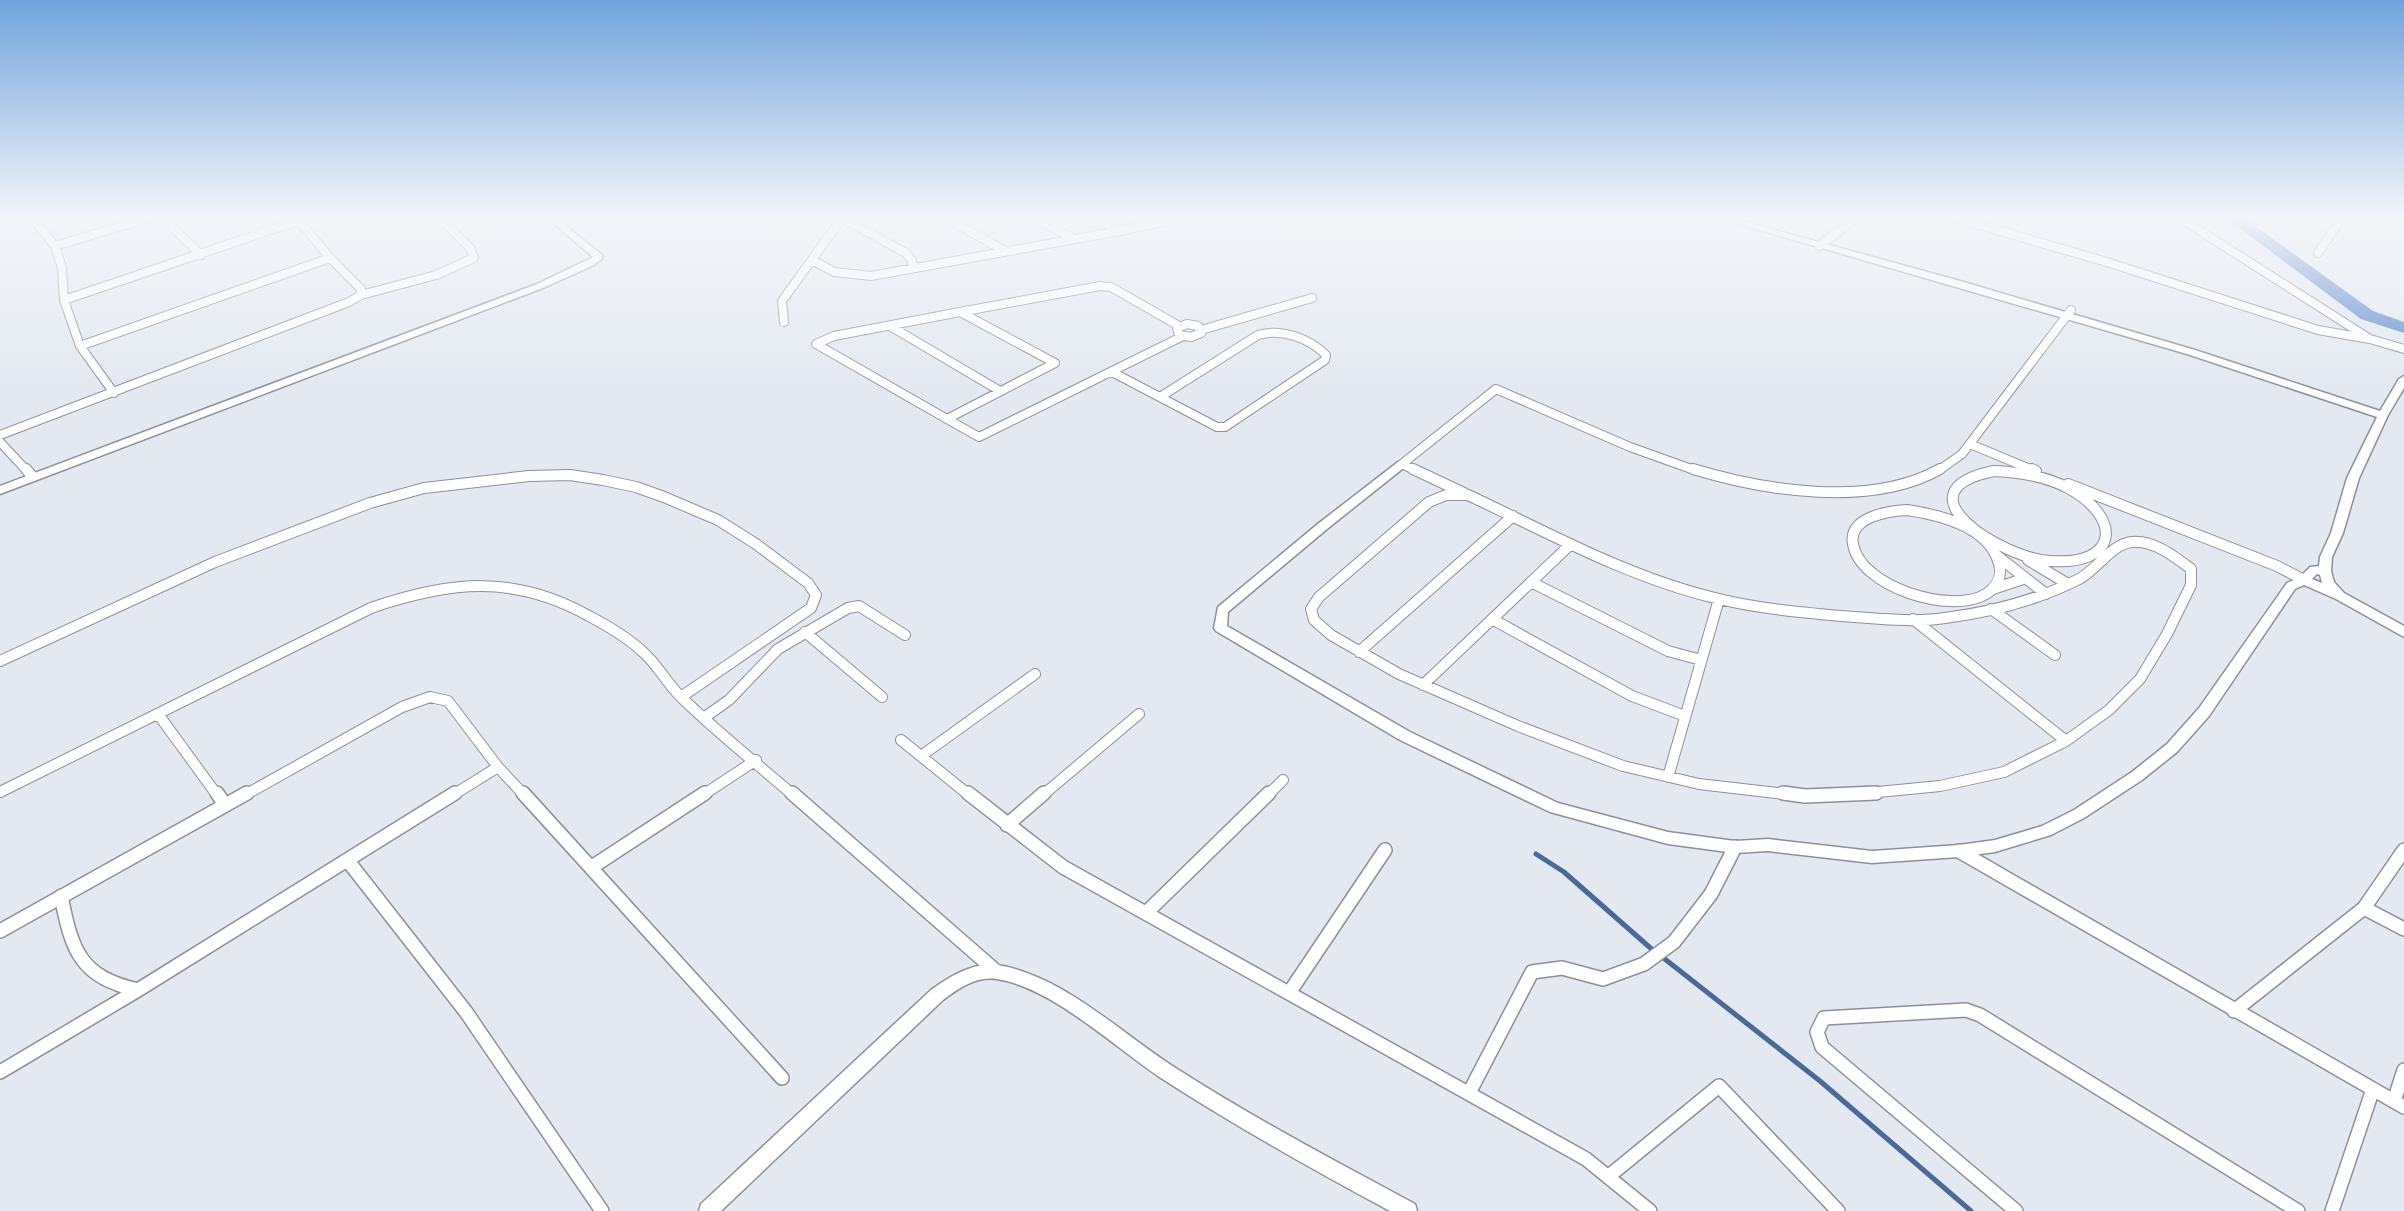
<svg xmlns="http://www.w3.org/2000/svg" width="2404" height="1211" font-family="'Public Sans',sans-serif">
<rect width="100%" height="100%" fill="#e4e9f1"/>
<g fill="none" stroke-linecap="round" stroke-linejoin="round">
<path stroke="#4b6996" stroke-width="5" d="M1536,854L1564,872L1655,952
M1661,956L1820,1081L1971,1211"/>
<path fill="#628ccb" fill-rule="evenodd" d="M2226,218H2244L2373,311L2404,322V333L2361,319Z"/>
<defs>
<path id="minor-far2" d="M32,218L55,246L62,268L64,300L80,346L114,393
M163,218L201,255
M842,218L906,253L912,261L913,268
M946,218L1005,251
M1034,218L1073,238
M1956,218L2110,263L2318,330L2370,339
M2180,218L2370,339L2404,349
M1120,231L1181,218
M55,246L148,218
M1819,246L1856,218
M2318,253L2342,218
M812,260L834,272L871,276L1120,231L1094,218
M361,295L436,275L474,258L470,248L440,218
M64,300L300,220
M960,312L1055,363L947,419L816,344L834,336Z
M960,312L1100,286L1111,287L1179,326
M784,322L782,301L842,218
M1187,324L1198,326L1201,333L1191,337L1179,335L1177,328Z
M890,326L1000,391
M1201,330L1312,298
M80,346L330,258
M1112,372L1217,427H1225L1325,360L1326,355C1309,338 1281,328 1258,335L1160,397
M947,419L979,437L1183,336
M0,435L349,302L361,295V289L330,258L297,218
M0,442L27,471
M1970,444L2035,471
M1416,471L1402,464L1496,389L1630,447L1697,471
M1938,471L1962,454L2071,310"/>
<path id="minor-far1" d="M26,469L32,476
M1413,469L1464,493
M1693,469C1766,491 1871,508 1940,469
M2032,469L2036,471
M1994,471C2019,472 2045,476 2068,488C2123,518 2119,566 2050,561C2001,558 1894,491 1994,471Z
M2068,484L2277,566L2304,580
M1907,510C1941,515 1994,528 2000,569C2001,580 1994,589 1986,594C1951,615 1860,587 1853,544C1848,517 1888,511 1907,510Z
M1996,555L2046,594
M2028,560L2068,584
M1531,582L1668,651L1701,660
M1993,589L2026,578
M1991,609L2055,655
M1492,619L1632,696L1685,716
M1913,619L2066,741
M805,632L882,697
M1359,652L1513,516
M0,661L215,562L370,503L424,488L529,476L570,475L603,480L636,487L664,497L718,520L756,544L808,583L816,595L811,608L681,697
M1423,685L1571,544
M158,714L217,795
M705,717L729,700L778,649L848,608L859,606L905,635
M901,740L969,795
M921,756L1035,674
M1668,777L1719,599
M0,792L371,608C450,581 514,574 589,616C608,626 627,637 643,652C658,665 667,684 682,698C717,732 756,763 793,795
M245,795L402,707L430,697L448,701L498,767L524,795
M453,795L498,767
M703,795L756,760
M1043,795L1139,714
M1268,795L1283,780
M1794,795L1699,784L1623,766L1518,726L1399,674L1331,635L1314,620L1311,609L1319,597L1429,502L1446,495H1468C1547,532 1626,576 1711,597C1753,608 1797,612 1841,616C1876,618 1911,623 1945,618C1991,612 2038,600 2079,579C2097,570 2111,544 2132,542C2154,540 2175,557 2191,569V585L2167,634L2140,679L2109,710L2066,741L2004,772L1940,786L1847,795"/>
<path id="minor" d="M217,793L225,805
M523,793L782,1078
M792,793L997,972
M968,793L1063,867L1586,1159L1650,1211
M1783,793L1805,796L1876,793
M1007,825L1044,793
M1959,851L2404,1107
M348,861L466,1012L602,1211
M592,867L705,793
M61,896C72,951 80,977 138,990
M2364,908L2404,929
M1146,913L1269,793
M0,931L247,793
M1289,993L1385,850
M2234,1011L2364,908L2404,850
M0,1072L138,990L455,793
M1469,1093L1532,972L1562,968L1603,979L1644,964L1674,942L1711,894L1735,847
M2394,1101L2404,1070
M1609,1176L1719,1086L1838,1211
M2016,1211L1822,1047L1817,1032L1824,1018L1966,1010L1980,1015L2298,1211
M2332,1211L2373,1089"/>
<path id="tertiary" d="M547,218H556L602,255V259L592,266L543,288L0,494V486L537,284L593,257Z
M1718,218H1732L1960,281L2195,350L2380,411L2399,379L2404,376V388L2388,415L2359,478L2343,533L2332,557L2331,571L2334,582L2344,593L2404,626V637L2336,599L2304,585L2295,589L2209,716L2177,752L2142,780L2084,818L2051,835L1995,852L1959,857L1872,863L1768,851L1735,853L1668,844L1550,812L1400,740L1216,631L1214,628L1218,607L1319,523L1398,462H1406L1408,464L1406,466L1327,529L1228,612L1227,626L1410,732L1558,803L1668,832L1735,841L1768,839L1872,851L1959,845L1995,840L2042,826L2074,810L2132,772L2167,744L2199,708L2287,583L2300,577L2310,567L2319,566L2320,557L2331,533L2347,478L2377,417L2187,354ZM2317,574L2320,575L2322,583L2312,579Z
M990,964C1058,971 1118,1031 1174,1067C1252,1117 1333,1160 1415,1204L1417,1211H1390C1312,1169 1235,1126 1161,1078C1114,1047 1053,988 997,979C976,976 959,988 943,1000L721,1211H699L701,1204L931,990C949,977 967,966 990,964Z"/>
</defs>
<use href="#minor-far2" stroke="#8c9199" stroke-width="10"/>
<use href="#minor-far1" stroke="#8c9199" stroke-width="12"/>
<use href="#minor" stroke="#8c9199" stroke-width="16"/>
<use href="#tertiary" stroke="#8c9199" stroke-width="3"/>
<use href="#minor-far2" stroke="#fff" stroke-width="8"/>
<use href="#minor-far1" stroke="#fff" stroke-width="10"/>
<use href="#minor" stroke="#fff" stroke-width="13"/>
<use href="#tertiary" fill="#fff" fill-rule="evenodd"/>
</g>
<linearGradient id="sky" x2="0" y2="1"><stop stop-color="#72a4dc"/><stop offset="0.56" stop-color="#f3f5f9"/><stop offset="1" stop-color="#f3f5f9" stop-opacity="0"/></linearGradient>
<rect width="2404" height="388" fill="url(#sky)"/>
</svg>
